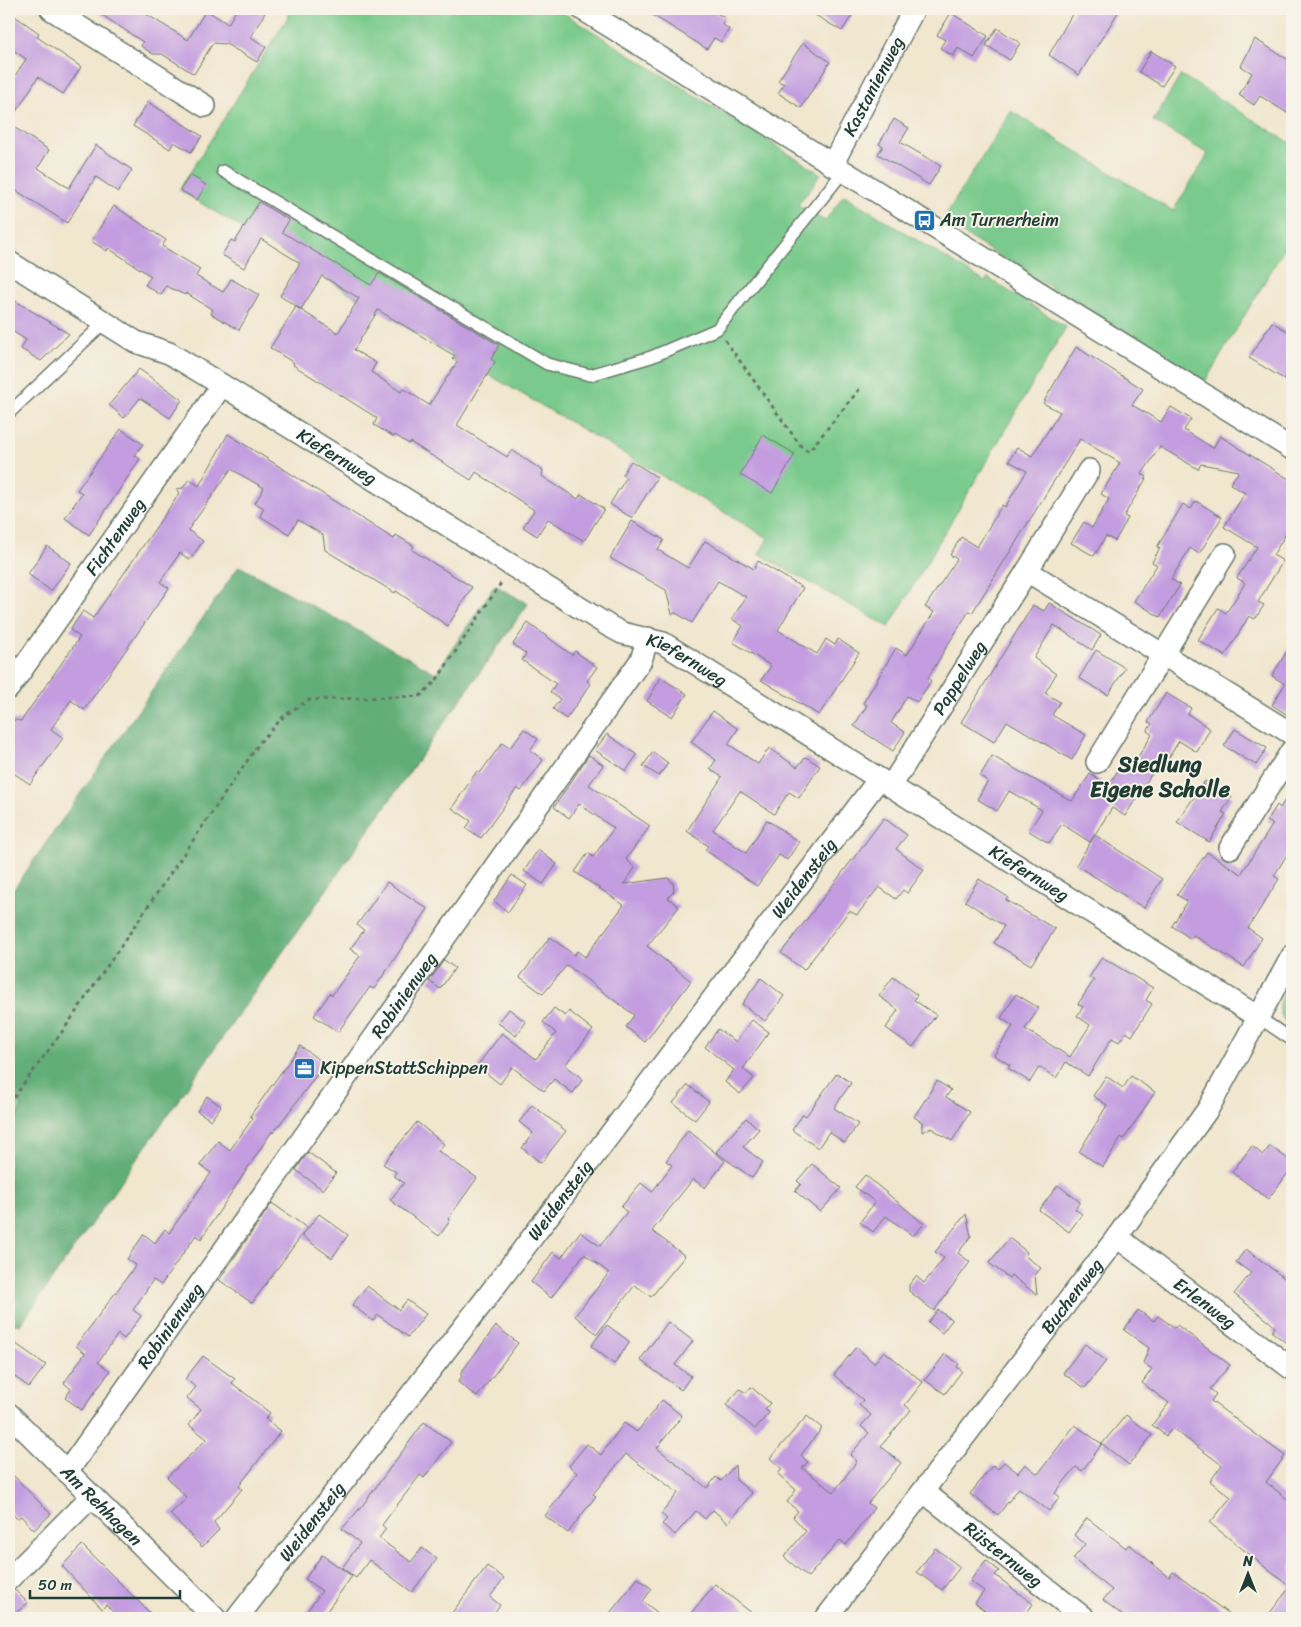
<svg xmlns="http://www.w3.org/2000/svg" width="1301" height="1627" font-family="Sriracha,sans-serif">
<rect width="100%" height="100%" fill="#f7f3e8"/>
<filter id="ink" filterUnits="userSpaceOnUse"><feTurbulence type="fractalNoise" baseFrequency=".02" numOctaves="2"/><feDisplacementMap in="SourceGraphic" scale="10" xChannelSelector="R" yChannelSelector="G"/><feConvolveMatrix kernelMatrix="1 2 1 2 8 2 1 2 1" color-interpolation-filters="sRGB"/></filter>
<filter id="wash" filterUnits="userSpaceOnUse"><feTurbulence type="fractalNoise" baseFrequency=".0096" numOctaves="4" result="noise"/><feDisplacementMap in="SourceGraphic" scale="20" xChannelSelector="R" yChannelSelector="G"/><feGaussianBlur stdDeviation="1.12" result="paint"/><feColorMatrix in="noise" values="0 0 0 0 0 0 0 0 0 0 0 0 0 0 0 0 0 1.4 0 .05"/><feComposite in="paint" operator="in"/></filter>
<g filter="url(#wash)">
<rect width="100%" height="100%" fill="#f1e6ce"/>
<path fill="#79ca8c" stroke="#4c8460" d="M293,9H557L821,174L798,205L825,221L844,195L985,282L988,278L1066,327L889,627L759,554L768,538L469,363L466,368L452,359L454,356L179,190Z
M1181,75L1292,144V236L1205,382L942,221L1011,111L1173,211L1208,154L1153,121Z
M1292,978V1029C1271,1010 1281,999 1292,978Z
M9,1096L23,1106L9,1132Z"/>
<path fill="#62ae78" stroke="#407656" d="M239,566L436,673L495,585L528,604L20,1325L9,1323V1132L23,1106L9,1096V896Z"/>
<g id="blocks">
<path fill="#c39de0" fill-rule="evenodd" d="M93,9H138L188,40L206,10L228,24L237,9H267L251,37L266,47L257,62L226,44L213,43L194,74L162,54H153L141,46L143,42Z
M643,9H710L725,18L722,24L729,29L721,42L714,38L707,49Z
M805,9H856L842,31Z
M1075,9H1120L1079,75L1049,55Z
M9,12L39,33L37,37L81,67L63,94L38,77L9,123V85L26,59L9,47Z
M951,13L988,36L974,58L958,48L953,56L940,48L945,40L937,35Z
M997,28L1020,43L1010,60L986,45Z
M1255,39L1292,62V116L1260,96L1254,105L1239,95L1252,73L1241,66Z
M803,43L830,62L801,108L778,93L784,84L778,81Z
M1151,51L1175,66L1162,86L1139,72Z
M148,102L202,136L191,152L174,142L170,149L133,126Z
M894,119L909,128L900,142L941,166L929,185L878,154L883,146L879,144Z
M9,124L49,150L38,168L69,188L96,145L132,170L118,192L96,177L67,223L9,186Z
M190,175L206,185L197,200L180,190Z
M259,202L289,220L282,232L371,285L379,273L499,345L491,359L495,362L457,425L507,457L512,450L543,471L542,476L546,479L578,499L581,494L604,509L584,541L548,519L537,536L523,527L534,510L476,472L471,480L410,442L409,444L395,435L394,437L374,425L377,418L293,365L294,363L270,348L296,307L338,333L359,298L322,276L301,309L280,296L300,263L261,239L244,268L222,255L231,240L235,242ZM378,310L455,356L452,359L457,362L429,405L403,388L401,392L371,372L376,363L354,350Z
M114,206L166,240L162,246L200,269L196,276L223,292L231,279L259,295L239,330L211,314L213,310L186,293L185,295L166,286L161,295L145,285L151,276L108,248L107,251L91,241Z
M9,297L69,334L41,361L21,349L26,340L9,329Z
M1272,322L1292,334V384L1249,358Z
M1076,347L1143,389L1132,405L1161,422L1171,407L1191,419L1184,430L1213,448L1220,436L1292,481V524L1273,555L1283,561L1258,602L1264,605L1255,619L1249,616L1225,656L1198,640L1218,608L1226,613L1236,598L1245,583L1237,578L1257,547L1224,527L1245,493L1230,484L1239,471L1201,464L1198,469L1160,447L1142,474L1147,477L1124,516L1128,518L1115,541L1106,536L1094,556L1071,543L1084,522L1092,528L1109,499L1101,494L1120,463L1080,439L972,613L969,611L947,646L928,678L931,681L917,702L907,696L891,723L905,732L893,751L854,726L867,705L863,703L896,648L907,655L934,612L925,607L957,559L950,555L961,537L977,547L1002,505L1005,507L1027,471L1009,461L1017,447L1032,456L1060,412L1043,403Z
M139,369L182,400L170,418L140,398L124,418L109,405Z
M121,429L143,444L135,455L140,459L89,535L65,518L82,493L77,490Z
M228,434L394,539L396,535L414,546L412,550L472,587L448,626L396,591L395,593L325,550L323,535L298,520L289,534L260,516L264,508L255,503L264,488L231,469L188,530L203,541L190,560L180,553L160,582L169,588L84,710L71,700L51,729L63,738L30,784L9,770V719L21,721L80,637L70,630L83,611L93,618L179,494L177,489L183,488L189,479L199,486Z
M763,435L795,454L772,493L740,475Z
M631,461L657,477L632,518L610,504L626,478L622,475Z
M1196,501L1222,517L1199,554L1190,548L1171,579L1180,585L1160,617L1134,601L1157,565L1152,562L1160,548L1157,547L1183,504L1191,509Z
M632,521L664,540L658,550L688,568L705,541L754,569L758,561L803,588L778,630L817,654L826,639L835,645L838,639L859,653L819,715L761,680L771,666L733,642L743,626L732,619L746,597L718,581L692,623L676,613L672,614L666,590L610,558Z
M47,546L71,563L51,591L28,574Z
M1049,603L1101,635L1092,650L1054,625L1034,658L1056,674L1045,693L1060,702L1052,715L1086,735L1072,760L1007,721L994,742L961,722L1033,605L1044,611Z
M528,623L572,655L575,651L597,667L587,681L591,684L566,719L553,709L560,699L550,692L556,684L522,660L526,654L513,644Z
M1292,643V705L1286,714L1272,705L1285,684L1272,676Z
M1096,650L1125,668L1108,695L1079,678Z
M661,678L687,694L672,717L647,701Z
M1166,693L1191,708L1188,714L1210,729L1197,752L1179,741L1159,773L1154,770L1125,816L1112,808L1090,842L1062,824L1049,843L1029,831L1042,810L1009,791L997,811L977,799L988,781L980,776L992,756L1072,801L1090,774L1108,786L1122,764L1130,769L1152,735L1147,731L1152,724L1148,722Z
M713,711L738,729L728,744L758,764L769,748L797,767L806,757L820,766L799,798L789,792L774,814L740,791L713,830L746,853L767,820L799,842L787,860L779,855L757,886L705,850L708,846L687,831L722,777L710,769L716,760L691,742Z
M524,729L538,739L530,750L543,760L521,791L517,788L481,838L466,828L471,821L452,808L477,771L480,773L502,743L510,748Z
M1235,729L1267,748L1256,765L1224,746Z
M607,734L637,755L626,771L595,750Z
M653,752L668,763L659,776L643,766Z
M589,755L603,765L589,785L650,826L626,859L635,868L624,884L668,878L673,883L674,891L668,898L679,907L647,946L691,981L645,1042L626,1027L634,1015L567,965L543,994L520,977L550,937L574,955L577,951L585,957L624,905L575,872L588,853L593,857L614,828L579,804L569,818L554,807Z
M1205,781L1232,797L1222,812L1226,814L1209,842L1177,822Z
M1292,789V846L1274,876L1279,879L1248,928L1262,938L1244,967L1193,935L1191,939L1172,926L1187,901L1177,895L1207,852L1241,874L1273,824L1267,821L1277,805L1280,808Z
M884,818L907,835L896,849L924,870L907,893L903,890L896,899L879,887L857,915L849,911L804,970L781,953Z
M1095,835L1162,879L1144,908L1076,865Z
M538,850L557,864L543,884L524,871Z
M512,875L527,885L508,912L494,901Z
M979,879L1008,897L1006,900L1055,929L1031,965L994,943L1004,926L965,901Z
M387,882L428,909L374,989L370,987L338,1032L314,1016L330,993L332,995L360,956L350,949L364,930L357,925Z
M1102,957L1153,988L1146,1000L1152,1004L1132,1036L1126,1032L1119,1042L1112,1038L1088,1076L1066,1062L1056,1078L1039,1067L1030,1082L1008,1068L1010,1065L994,1055L1013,1026L1001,1018L1016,994L1039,1008L1025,1029L1070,1057L1090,1025L1077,1016L1083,1007L1078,1004L1094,980L1089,978Z
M444,960L455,968L440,989L429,981Z
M893,977L917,995L914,1000L936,1015L913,1047L886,1028L898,1010L879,996Z
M761,978L784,996L765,1021L742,1004Z
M554,1008L565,1016L569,1011L593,1030L565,1065L583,1079L573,1093L554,1079L544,1091L512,1067L500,1084L477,1066L502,1033L536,1059L556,1033L543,1022Z
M509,1009L526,1022L516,1036L498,1023Z
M752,1020L769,1032L743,1069L754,1078L740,1094L725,1082L734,1070L705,1047L718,1029L736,1042Z
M300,1046L325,1064L273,1133L272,1131L201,1239L196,1235L161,1285L153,1280L133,1310L141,1316L124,1339L118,1334L98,1362L110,1371L82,1410L65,1398L71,1389L64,1383L85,1353L76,1346L136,1265L127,1259L144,1234L155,1243L165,1229L169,1233L211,1173L200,1165L218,1141L230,1150L253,1118L250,1116Z
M837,1073L851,1083L834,1108L858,1124L845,1143L829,1132L818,1148L792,1130L803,1114L806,1116Z
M1106,1076L1123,1088L1131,1076L1155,1092L1124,1139L1121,1137L1103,1167L1079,1152L1107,1105L1093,1096Z
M937,1081L951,1090L946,1097L970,1112L952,1141L931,1128L922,1132V1122L914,1117Z
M688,1085L709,1102L695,1120L673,1103Z
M207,1096L221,1106L211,1120L197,1111Z
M532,1105L566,1131L541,1163L522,1148L533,1133L519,1122Z
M746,1118L759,1129L743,1147L763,1162L752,1178L716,1152Z
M417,1122L444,1144L438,1151L477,1178L448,1219L450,1221L439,1236L390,1200L404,1183L394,1176L396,1172L383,1164Z
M688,1130L725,1161L705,1188L693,1179L652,1231L685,1256L651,1297L635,1285L597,1334L575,1316L609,1273L584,1254L551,1298L531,1282L553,1252L561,1258L580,1232L600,1246L627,1212L621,1207L641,1183L652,1192L672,1165L666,1161Z
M1252,1146L1263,1155L1270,1146L1292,1162V1168L1268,1199L1232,1172Z
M308,1152L336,1173L323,1190L296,1170Z
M812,1164L841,1188L820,1212L795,1191L801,1184L797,1181Z
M865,1175L924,1224L913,1236L886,1216L873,1232L860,1222L875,1202L855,1187Z
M1058,1185L1080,1202L1075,1209L1082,1214L1069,1232L1039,1210Z
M272,1203L307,1228L252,1303L219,1280Z
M319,1214L348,1235L332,1258L302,1236Z
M966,1214L971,1236L958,1253L970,1262L934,1311L909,1291V1285L916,1276L924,1283L944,1258L935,1252Z
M1009,1238L1027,1252L1025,1256L1041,1268L1035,1275L1037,1295L1011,1275L1009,1278L989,1263Z
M1246,1249L1292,1284V1347L1272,1332L1275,1327L1270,1322L1234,1294L1251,1273L1236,1262Z
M367,1286L399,1310L407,1300L426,1314L408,1337L378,1315L373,1321L352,1305Z
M938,1310L952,1320L942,1333L928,1322Z
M1138,1310L1154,1321L1158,1316L1175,1328L1177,1325L1230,1365L1210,1389L1216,1394L1211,1401L1285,1456L1266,1482L1292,1503V1618H1266L1290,1587L1210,1523L1231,1497L1210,1481L1222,1465L1172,1428L1166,1436L1152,1425L1169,1403L1142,1383L1152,1369L1143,1363L1149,1348L1124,1330Z
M668,1322L693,1341L675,1365L691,1376L681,1390L640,1360Z
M607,1325L630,1342L614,1364L591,1346Z
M496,1326L518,1343L477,1397L458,1382L462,1376L460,1374Z
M9,1339L46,1365L29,1387L9,1373Z
M1085,1344L1106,1361L1085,1388L1063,1373Z
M856,1347L874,1363L884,1351L923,1382L905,1405L911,1410L881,1446L901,1463L868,1503L874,1508L846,1545L840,1540L808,1577L784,1557L806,1531L793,1517L798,1511L787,1502L796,1490L778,1474L782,1469L770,1458L807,1416L822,1428L801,1455L808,1462L802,1468L834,1492L857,1461L850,1455L869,1433L861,1426L871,1415L859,1405L863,1400L834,1375Z
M945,1354L959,1364L957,1367L962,1371L945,1394L925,1380Z
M203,1356L235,1379L232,1383L270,1413L265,1419L281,1431L239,1486L242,1489L214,1522L219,1530L202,1547L170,1514L187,1498L167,1477L207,1439L189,1425L201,1409L187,1398L196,1387L185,1379Z
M751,1387L770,1403L765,1409L769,1413L755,1429L726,1405L740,1389L746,1393Z
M662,1400L682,1416L657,1448L707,1488L716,1477L721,1481L735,1465L736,1480L752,1493L728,1523L713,1510L705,1519L696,1511L675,1535L662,1524L667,1519L661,1514L678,1493L626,1454L593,1494L596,1496L568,1533L545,1516L577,1473L569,1466L587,1444L601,1455L624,1423L637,1432Z
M1126,1415L1152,1435L1129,1465L1102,1444Z
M424,1422L451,1442L424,1478L420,1475L382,1525L386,1529L379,1538L411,1562L422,1548L437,1559L412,1592L369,1560L356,1578L342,1568L360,1543L342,1529L362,1506Z
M1075,1425L1102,1444L1082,1471L1076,1467L1055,1493L1060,1497L1049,1511L1019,1488L998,1515L970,1494L993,1465L998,1469L1004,1462L1018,1473L1025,1464L1038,1474Z
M9,1471L51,1514L34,1530L21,1516L17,1519L9,1510Z
M1087,1518L1126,1548L1129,1544L1169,1577L1173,1572L1234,1618H1126L1103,1600L1112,1590L1073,1559L1085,1544L1074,1535Z
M82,1545L155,1618H119L106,1605L102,1609L62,1566Z
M935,1548L960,1567L942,1590L917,1572Z
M322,1555L352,1576L322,1618H302L322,1591L305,1579Z
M986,1560L999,1571L995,1575L1033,1604L1023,1618H994L975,1603L984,1591L970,1581Z
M487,1566L504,1578L490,1597L500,1605L490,1618H448Z
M638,1578L652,1589L643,1601L664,1618H606Z
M715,1584L758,1618H687Z
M15,1590L28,1603L9,1618V1591Z"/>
</g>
</g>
<g filter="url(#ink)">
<use href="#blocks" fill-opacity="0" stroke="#68786a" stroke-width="1"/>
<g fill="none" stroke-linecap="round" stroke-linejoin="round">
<defs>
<path id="service" d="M223,171L547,364L590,375L651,357L717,329L843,172
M9,413L105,322
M1258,1017L1292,1040"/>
<g id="minor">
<path d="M51,9L205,106"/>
<path d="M582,9L1292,449"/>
<path id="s1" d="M832,165L914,9"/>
<path id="s2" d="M9,262L136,342L169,353L222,385L609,626L622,633L663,643L1258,1017"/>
<path d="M1027,571L1089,470"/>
<path id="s3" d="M9,688L222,385"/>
<path d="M1097,762L1225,554"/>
<path id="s4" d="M891,786L1027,571L1292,734"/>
<path d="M1230,848L1292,750"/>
<path id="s5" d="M1117,1237L1292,1369"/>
<path id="s6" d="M9,1414L215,1618"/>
<path id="s7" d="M67,1472L641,660L648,638"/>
<path id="s8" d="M924,1492L1084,1618"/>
<path d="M9,1579L91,1497"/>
<path id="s9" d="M237,1618L484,1301L879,779"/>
<path id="s10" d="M826,1618L1117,1237L1208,1109L1292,956"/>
</g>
</defs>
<use href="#service" stroke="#68786a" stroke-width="14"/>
<use href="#minor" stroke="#68786a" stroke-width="24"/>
<path stroke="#68786a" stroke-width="3" stroke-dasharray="4 4" stroke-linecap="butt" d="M725,340L802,448L809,451L862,386
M9,1104L67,1025L260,742L284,716L308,700L420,696L436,681L501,583"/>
<use href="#service" stroke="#fff" stroke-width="11"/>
<use href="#minor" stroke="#fff" stroke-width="21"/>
</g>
</g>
<defs>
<symbol id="bus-square" viewBox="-11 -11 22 22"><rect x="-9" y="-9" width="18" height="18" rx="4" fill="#1f6fb2" stroke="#f7f3e8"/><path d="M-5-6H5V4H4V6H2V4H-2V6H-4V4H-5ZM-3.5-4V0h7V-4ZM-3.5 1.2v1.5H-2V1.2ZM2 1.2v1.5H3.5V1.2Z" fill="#fff"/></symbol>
<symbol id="office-square" viewBox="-11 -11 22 22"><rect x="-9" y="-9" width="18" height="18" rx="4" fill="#1f6fb2" stroke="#f7f3e8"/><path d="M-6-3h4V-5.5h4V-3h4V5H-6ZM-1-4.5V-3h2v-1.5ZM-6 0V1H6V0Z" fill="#fff"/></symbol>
</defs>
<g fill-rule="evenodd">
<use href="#bus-square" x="912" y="208" width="25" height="25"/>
<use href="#office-square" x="292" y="1056" width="25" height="25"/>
</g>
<g text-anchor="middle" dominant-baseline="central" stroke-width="4" stroke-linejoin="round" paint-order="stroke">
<g font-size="18" fill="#1f3d34" stroke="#f7f3e8">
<text stroke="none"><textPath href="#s1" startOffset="89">Kastanienweg</textPath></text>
<text stroke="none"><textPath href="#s2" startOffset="382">Kiefernweg</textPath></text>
<text stroke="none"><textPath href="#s3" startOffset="185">Fichtenweg</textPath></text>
<text stroke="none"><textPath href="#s2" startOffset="788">Kiefernweg</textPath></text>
<text stroke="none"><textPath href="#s4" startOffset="128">Pappelweg</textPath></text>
<text stroke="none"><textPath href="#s2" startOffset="1192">Kiefernweg</textPath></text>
<text stroke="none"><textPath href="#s9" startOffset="932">Weidensteig</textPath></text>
<text stroke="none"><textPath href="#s7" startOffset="584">Robinienweg</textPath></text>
<text stroke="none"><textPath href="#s9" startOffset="528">Weidensteig</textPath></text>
<text stroke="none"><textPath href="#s10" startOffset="405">Buchenweg</textPath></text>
<text stroke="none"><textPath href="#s5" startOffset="110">Erlenweg</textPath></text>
<text stroke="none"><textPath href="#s7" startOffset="179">Robinienweg</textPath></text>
<text stroke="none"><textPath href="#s6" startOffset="130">Am Rehhagen</textPath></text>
<text stroke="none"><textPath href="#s9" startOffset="122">Weidensteig</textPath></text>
<text stroke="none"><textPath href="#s8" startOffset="101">Rüsternweg</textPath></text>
</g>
<g font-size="18" fill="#1f3d34" stroke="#f7f3e8" text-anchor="start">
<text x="940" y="220">Am Turnerheim</text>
<text x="320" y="1068">KippenStattSchippen</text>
</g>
<g font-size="22" font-weight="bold" fill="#1f3d34" stroke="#f7f3e8">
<text x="1160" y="764">Siedlung<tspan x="1160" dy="25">Eigene Scholle</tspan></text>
</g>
</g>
<rect width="1301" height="1627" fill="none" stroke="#f7f3e8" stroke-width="30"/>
<g transform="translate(1248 1574)" stroke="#f7f3e8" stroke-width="4" paint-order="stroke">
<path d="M0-4L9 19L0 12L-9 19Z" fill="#1f3d34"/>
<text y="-8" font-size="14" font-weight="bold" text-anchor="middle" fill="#1f3d34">N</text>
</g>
<path d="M30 1590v8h150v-8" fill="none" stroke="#1f3d34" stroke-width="2.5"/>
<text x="38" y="1590" font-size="15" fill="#1f3d34" stroke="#f7f3e8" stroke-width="4" paint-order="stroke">50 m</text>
</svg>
